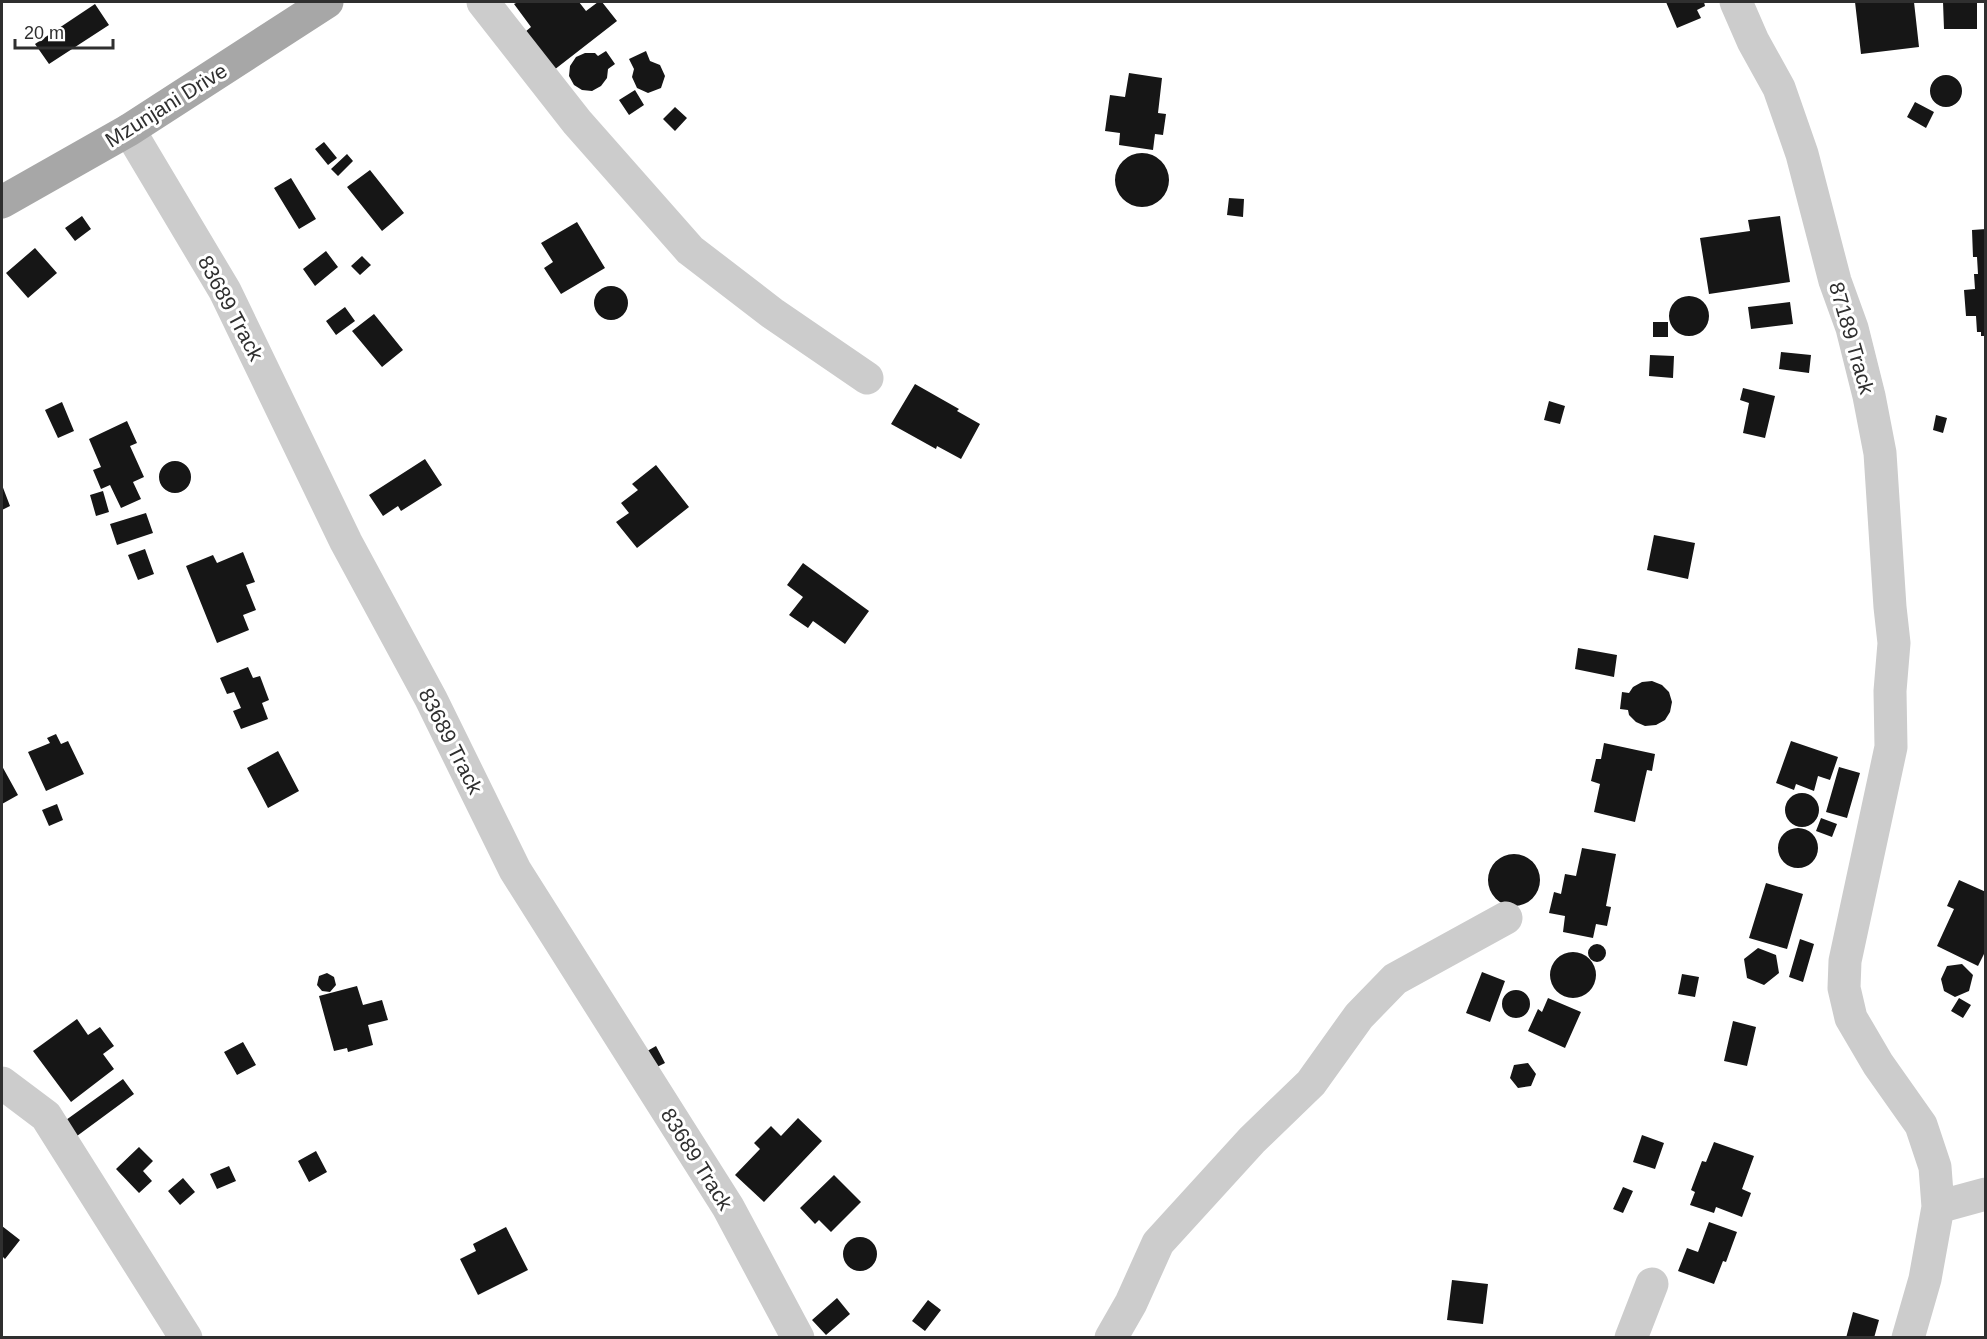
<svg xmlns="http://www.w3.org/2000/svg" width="1987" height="1339" font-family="Helvetica,sans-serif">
<rect width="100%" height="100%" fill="#fff"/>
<path fill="#161616" d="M518,2H579L586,11L598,2H602L617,21L554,70L525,32L531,27L514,4Z
M1666,2H1704L1705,6L1697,10L1701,18L1677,28Z
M1855,2H1914L1919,47L1861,54Z
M1943,2H1977V29H1944Z
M95,4L109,25L49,64L35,44Z
M606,51L615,64L608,69L607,78L601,86L592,91L582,90L574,85L569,76L570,66L576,57L585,53H595L598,56Z
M646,51L650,61L660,65L665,76L661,88L648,93L637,88L632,77L634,69L629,59Z
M1129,73L1162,78L1158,113L1166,114L1163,135L1155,134L1153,150L1119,145L1120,133L1105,131L1110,95L1125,97Z
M1930 91a16 16 0 1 1 32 0a16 16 0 1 1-32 0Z
M635,90L644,105L629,115L619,100Z
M1915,102L1934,112L1926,128L1907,117Z
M675,107L687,118L675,131L663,119Z
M324,142L337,158L328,165L315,149Z
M1115 180a27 27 0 1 1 54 0a27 27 0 1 1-54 0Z
M347,154L353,161L338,176L331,169Z
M370,170L404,213L382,231L347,187Z
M291,178L316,219L299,229L274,188Z
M1229,198L1244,199L1243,217L1227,215Z
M82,216L91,229L75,241L65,228Z
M1780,216L1790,282L1709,294L1700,238L1750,231L1748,220Z
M577,222L605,268L561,294L544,268L553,262L541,243Z
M1986,229V336H1981V332H1977L1976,316H1966L1964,290L1975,289L1974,274H1978L1977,257H1973L1972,230Z
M35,248L57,273L28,298L6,273Z
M326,251L338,267L315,286L303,269Z
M362,256L371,265L360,275L351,266Z
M594 303a17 17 0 1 1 34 0a17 17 0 1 1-34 0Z
M1669 316a20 20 0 1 1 40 0a20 20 0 1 1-40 0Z
M1790,302L1793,324L1751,329L1748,307Z
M345,307L355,321L336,335L326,321Z
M374,314L403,350L382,367L352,331Z
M1653,322H1668V337H1653Z
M1781,352L1811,355L1809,373L1779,369Z
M1650,355L1674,356L1673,378L1649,376Z
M915,384L959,409L957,411L980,424L961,459L937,446L936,449L891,424Z
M1743,388L1775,396L1765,438L1743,433L1749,403L1740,400Z
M1549,401L1565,406L1560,424L1544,420Z
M62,402L74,431L58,438L45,410Z
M1936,415L1947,418L1943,433L1933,430Z
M127,421L137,443L130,446L144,477L133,482L141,499L121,508L110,485L101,489L93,470L101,467L89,439Z
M425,459L442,485L401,511L398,506L383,516L369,495Z
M159 477a16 16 0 1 1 32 0a16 16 0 1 1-32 0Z
M656,465L689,507L637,548L616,522L629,513L621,503L638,490L632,484Z
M2,485L10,506L2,510Z
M103,491L109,512L96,516L90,495Z
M146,513L153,533L117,545L110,524Z
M1654,535L1695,543L1688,579L1647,570Z
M145,549L154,574L138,580L128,555Z
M243,552L255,582L246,585L256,610L243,615L249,630L217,643L186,566L213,555L217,563Z
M803,563L869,611L845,644L813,621L808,628L789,615L803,597L787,585Z
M1578,648L1617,655L1614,677L1575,669Z
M248,667L253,678L260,676L269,700L262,703L268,719L241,729L233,711L241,708L234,692L227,694L220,678Z
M1652,681L1662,685L1669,692L1672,702L1670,712L1665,720L1656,725L1645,726L1636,722L1629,715L1628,710L1620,709L1622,692L1629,693L1633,687L1642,682Z
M56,734L61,744L68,741L84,774L46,791L28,752L50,743L47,738Z
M1791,741L1838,757L1830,780L1818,776L1814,791L1796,784L1794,790L1776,783Z
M1604,743L1655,754L1652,771L1647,770L1635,822L1594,812L1600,784L1591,781L1596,759H1601Z
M278,751L299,791L268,808L247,768Z
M2,766L18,795L2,804Z
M1839,767L1860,773L1847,818L1826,812Z
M1785 810a17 17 0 1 1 34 0a17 17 0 1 1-34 0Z
M57,804L63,820L49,826L42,810Z
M1821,818L1837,824L1832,837L1816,831Z
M1778 848a20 20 0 1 1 40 0a20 20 0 1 1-40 0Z
M1582,848L1616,854L1606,906L1611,907L1607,926L1596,924L1593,938L1563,932L1565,916L1549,913L1554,892L1561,894L1565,874L1576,876Z
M1488 880a26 26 0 1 1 52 0a26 26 0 1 1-52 0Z
M1959,880L1986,892V950L1978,966L1937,946L1954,909L1947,906Z
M1766,883L1803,894L1787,949L1749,938Z
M1800,939L1814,944L1803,982L1789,977Z
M1588 953a9 9 0 1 1 18 0a9 9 0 1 1-18 0Z
M1758,948L1776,955L1779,973L1764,985L1747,978L1744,959Z
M1550 975a23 23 0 1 1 46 0a23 23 0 1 1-46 0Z
M1962,964L1973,975L1969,991L1955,997L1944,991L1941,979L1947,966Z
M1482,972L1505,981L1490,1022L1466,1013Z
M327,973L334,977L336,985L330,992L322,991L317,985L319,976Z
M1682,974L1699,977L1695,997L1678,994Z
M357,986L363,1005L382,1000L388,1020L368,1025L373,1045L348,1052L347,1048L334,1051L319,996Z
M1502 1004a14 14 0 1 1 28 0a14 14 0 1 1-28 0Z
M1548,998L1581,1012L1565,1048L1528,1031L1538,1009L1542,1012Z
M1959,998L1971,1005L1963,1018L1951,1011Z
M77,1019L88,1035L100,1027L114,1046L103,1054L114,1069L71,1102L33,1051Z
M1733,1021L1756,1027L1747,1066L1724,1061Z
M243,1042L256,1065L237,1075L224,1052Z
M656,1046L665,1063L651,1070L642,1054Z
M1528,1063L1536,1074L1531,1086L1518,1088L1510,1078L1514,1065Z
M123,1079L134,1094L77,1136L66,1120Z
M798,1118L822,1141L764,1202L735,1175L760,1149L754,1143L771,1126L781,1136Z
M1642,1135L1664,1143L1655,1169L1633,1162Z
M1714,1142L1754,1156L1742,1189L1751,1193L1742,1217L1716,1207L1714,1213L1690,1205L1695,1192L1691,1190L1702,1161L1706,1162Z
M139,1147L153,1161L143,1171L152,1181L139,1193L116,1169Z
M316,1151L327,1172L309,1182L298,1161Z
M229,1166L236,1181L217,1189L210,1174Z
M834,1175L861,1202L831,1232L819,1220L815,1224L800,1208Z
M183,1178L195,1192L180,1205L168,1191Z
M1623,1187L1633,1191L1623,1213L1613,1209Z
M1709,1222L1737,1232L1726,1262L1723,1261L1714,1284L1678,1271L1687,1248L1698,1252Z
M2,1226L20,1240L5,1259L2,1256Z
M506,1227L528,1270L478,1295L460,1259L476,1251L473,1244Z
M843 1254a17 17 0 1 1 34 0a17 17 0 1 1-34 0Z
M1452,1280L1488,1284L1483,1324L1447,1320Z
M837,1298L850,1314L826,1335L812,1320Z
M928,1300L941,1310L925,1331L912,1321Z
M1853,1312L1879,1320L1874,1338H1846Z"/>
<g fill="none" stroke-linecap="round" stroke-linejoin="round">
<path stroke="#ccc" stroke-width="33" d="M483,2L577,122L690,250L772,313L867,378
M1736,2L1753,41L1779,88L1802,154L1835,281L1852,328L1869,396L1880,453L1890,607L1894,643L1890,691L1891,747L1845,961L1844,988L1851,1018L1878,1064L1921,1125L1935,1167L1938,1207L1925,1279L1908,1338
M129,130L225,291L346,542L431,699L515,870L728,1207L798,1338
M2,1083L46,1116L186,1338
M1938,1207L1986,1194
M1111,1338L1131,1303L1158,1243L1252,1140L1311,1083L1359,1016L1395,979L1506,918
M1631,1338L1652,1284"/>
<path stroke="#a7a7a7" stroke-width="33" d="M2,202L129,130L327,2"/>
</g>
<g text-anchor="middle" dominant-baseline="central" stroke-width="6" stroke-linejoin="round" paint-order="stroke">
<g font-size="21" fill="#2f2f2f" stroke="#fff">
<text transform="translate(166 105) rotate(-32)">Mzunjani Drive</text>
<text transform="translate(231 308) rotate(62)">83689 Track</text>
<text transform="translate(1852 338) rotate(74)">87189 Track</text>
<text transform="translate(451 741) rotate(63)">83689 Track</text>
<text transform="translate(697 1159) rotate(58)">83689 Track</text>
</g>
</g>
<rect width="1987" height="1339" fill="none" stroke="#2f2f2f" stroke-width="6"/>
<path d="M15 39v9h98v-9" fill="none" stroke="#2f2f2f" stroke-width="3"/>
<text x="24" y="39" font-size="18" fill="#2f2f2f" stroke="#ffffff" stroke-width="4.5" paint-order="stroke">20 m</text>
</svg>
